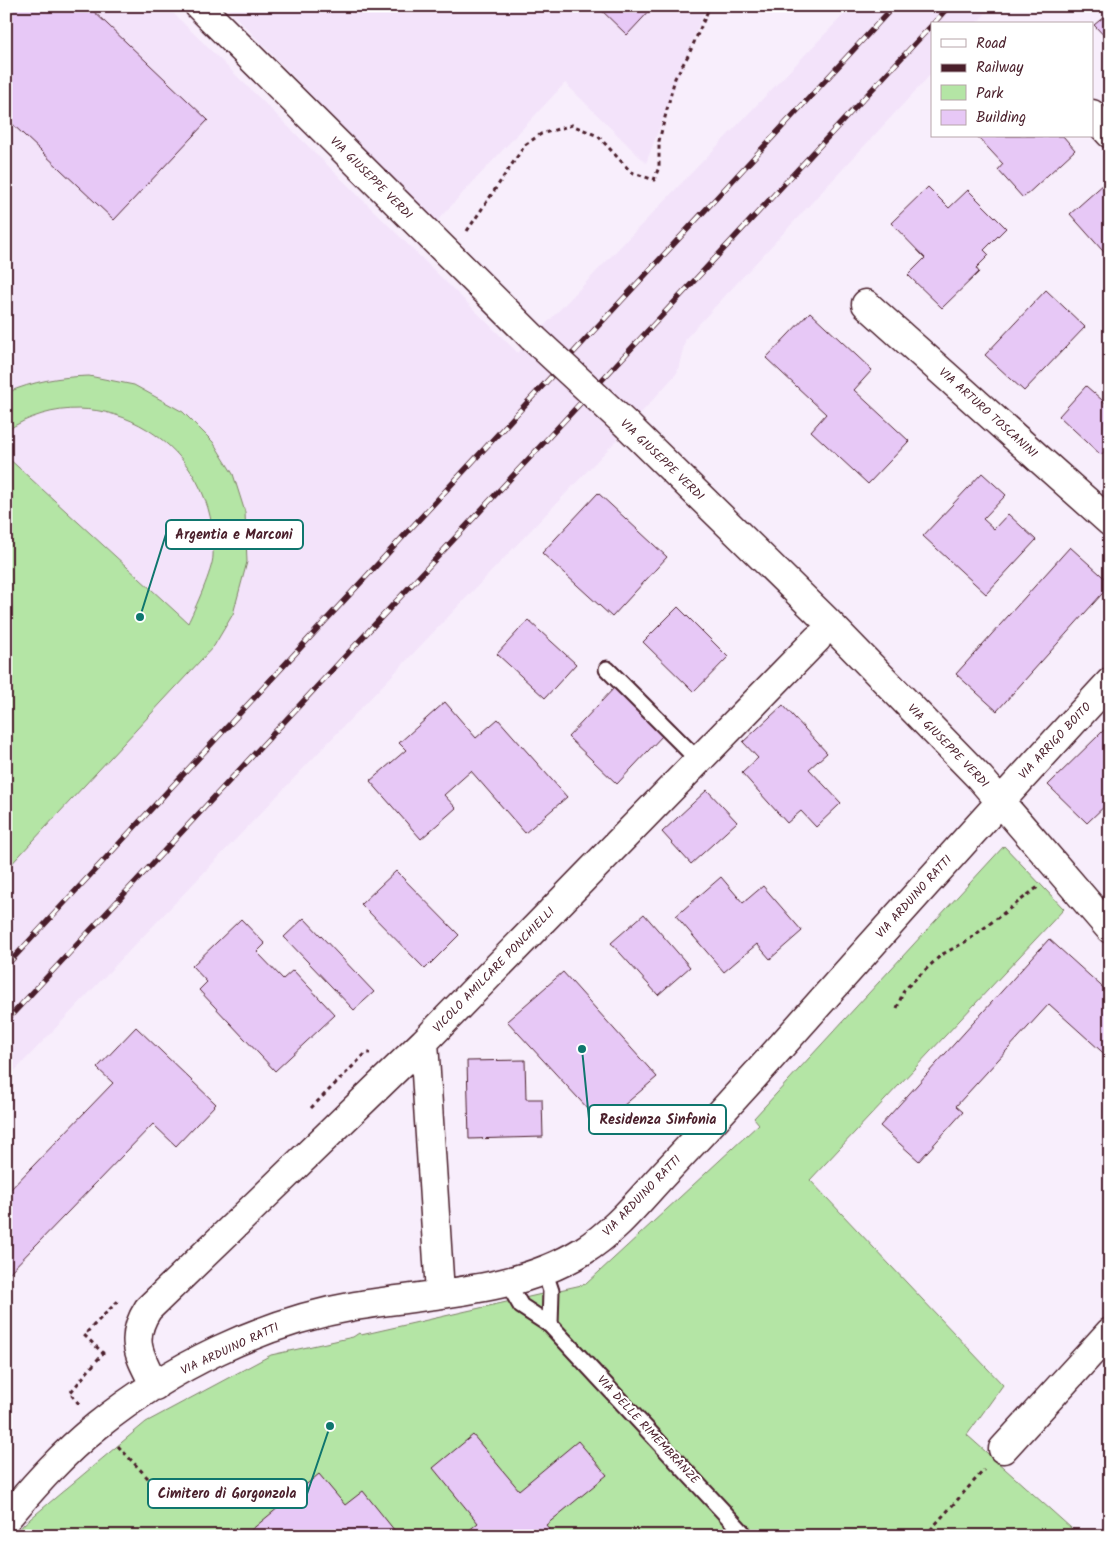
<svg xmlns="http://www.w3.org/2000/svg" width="1116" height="1542" font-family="Kalam,sans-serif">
<rect width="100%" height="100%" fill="#f8eefc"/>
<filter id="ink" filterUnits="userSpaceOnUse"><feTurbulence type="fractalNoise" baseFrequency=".02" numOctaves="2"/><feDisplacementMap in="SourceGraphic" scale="10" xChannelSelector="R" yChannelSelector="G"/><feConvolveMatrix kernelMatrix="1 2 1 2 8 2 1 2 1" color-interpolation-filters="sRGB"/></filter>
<g filter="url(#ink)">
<path fill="#f3e3fa" d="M6,6H166L518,353L852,6H992L976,24H932V73L686,338L677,373L614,443L6,1080Z
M225,6H706L646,163L565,83L435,223Z"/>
<path fill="#b4e5a5" stroke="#7f8268" d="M89,376L134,385L183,412L213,442L233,474L245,512L247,562L233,614L214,646L6,870V456L188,623C194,611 213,569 213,556C221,447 99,369 6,431V393C34,381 59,377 89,376Z
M1004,846L1064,909L810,1180L1003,1385L967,1435L1080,1536H14L24,1524L146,1422L271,1355L353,1337L359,1333L361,1335L586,1284L759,1124L754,1118Z"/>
<path fill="#e7c8f6" stroke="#4a1f2b" d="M6,6H88L208,120L114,220L6,118Z
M597,6H654L627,35Z
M1110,12V42L1094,25Z
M977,136H1063L1075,150L1023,198L998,170L1003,164Z
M1105,183L1110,188V259L1070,214Z
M928,187L949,208L968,190L1006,228L984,250L989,255L976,268L979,272L942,308L908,275L925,258L891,223Z
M1046,290L1085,327L1024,391L985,355Z
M810,312L872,370L854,390L909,441L868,484L811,431L826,414L766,358Z
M1086,386L1110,407V445L1101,455L1059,416Z
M982,473L1006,495L983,519L994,529L1008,514L1036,540L986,594L923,536Z
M598,493L667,557L612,617L542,553Z
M1070,547L1110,583V585L997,711L956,674Z
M678,607L728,657L694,692L643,642Z
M528,620L576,664L545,698L497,654Z
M615,687L664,734L617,784L568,737Z
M445,702L476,738L498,719L567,797L525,833L471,771L444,795L456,808L421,839L370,781L406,750L399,743Z
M783,705L827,753L809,769L841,803L816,827L801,811L787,823L742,773L758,758L743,742Z
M1104,730L1110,736V801L1087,823L1048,785Z
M707,790L737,822L691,864L662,832Z
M396,871L459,935L425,969L361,904Z
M721,877L743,903L763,886L802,931L770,959L757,944L724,972L676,916Z
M644,914L690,967L658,995L611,943Z
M304,918L374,992L354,1010L284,937Z
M241,919L265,944L257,952L283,979L293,970L335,1015L275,1071L199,990L207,982L192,966Z
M1049,939L1110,994V1059L1049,1004L956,1106L963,1112L919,1161L880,1126Z
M563,972L657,1077L602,1124L507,1021Z
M136,1027L216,1104L176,1146L153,1124L6,1276V1194L113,1083L97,1068Z
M525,1060L526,1099H542L543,1137L469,1139L467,1061Z
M473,1435L519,1490L578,1441L607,1475L546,1525L555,1536H462L478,1523L433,1468Z
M319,1474L345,1505L363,1491L399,1536H244Z"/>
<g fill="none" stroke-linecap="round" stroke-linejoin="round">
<defs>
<path id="service" d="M607,669L699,761
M507,1282L521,1306L550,1325L551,1291L544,1270
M550,1325L746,1536"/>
<path id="minor" d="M199,6L533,338
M1092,114L1110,134
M866,304L1110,522
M628,426L828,622L980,778L1110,929
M424,1042L440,1293
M155,1386C140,1356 128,1340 148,1309L424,1042L817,639
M1003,1449L1110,1332
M6,1519C34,1486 63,1453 97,1426C169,1368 262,1322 355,1306C431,1293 516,1293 583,1251C614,1232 637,1203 661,1177C697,1139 733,1100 768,1061C881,934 994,807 1110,682"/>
</defs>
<use href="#service" stroke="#4a1f2b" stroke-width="19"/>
<use href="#minor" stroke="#4a1f2b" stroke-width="31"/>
<path stroke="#4a1f2b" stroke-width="3" stroke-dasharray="4 4" stroke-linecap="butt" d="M467,231L525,145L541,134L572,125L598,136L631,172L654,180L659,167V141L675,78L689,54L710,6
M897,1008L904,990L941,955L967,941L1038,887
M311,1108L366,1053H370
M79,1404L70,1393L103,1353L84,1335L118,1301
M118,1446L160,1491
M925,1536L984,1470"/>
<use href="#service" stroke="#fff" stroke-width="15"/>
<use href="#minor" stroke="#fff" stroke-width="28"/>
<defs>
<path id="rail" d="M933,24L949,6
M6,966L894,6
M6,1021L932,25"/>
</defs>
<use href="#rail" stroke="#4a1f2b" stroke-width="5.5"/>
<use href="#rail" stroke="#fff" stroke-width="4" stroke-dasharray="11" stroke-linecap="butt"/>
<defs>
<path id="minor-bridge" d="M533,338L628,426"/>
</defs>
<use href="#minor-bridge" stroke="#4a1f2b" stroke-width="31" stroke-linecap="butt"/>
<use href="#minor-bridge" stroke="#fff" stroke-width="28"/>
</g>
</g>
<g text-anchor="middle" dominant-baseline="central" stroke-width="4" stroke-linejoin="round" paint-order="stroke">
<g font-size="12" fill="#4a1f2b" stroke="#fff">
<text transform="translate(371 178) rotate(45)">VIA GIUSEPPE VERDI</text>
<text transform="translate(988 413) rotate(42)">VIA ARTURO TOSCANINI</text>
<text transform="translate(662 460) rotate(44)">VIA GIUSEPPE VERDI</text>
<text transform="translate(1055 741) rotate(-47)">VIA ARRIGO BOITO</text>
<text transform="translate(948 746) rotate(46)">VIA GIUSEPPE VERDI</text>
<text transform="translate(914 897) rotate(-48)">VIA ARDUINO RATTI</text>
<text transform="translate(494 970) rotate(-46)">VICOLO AMILCARE PONCHIELLI</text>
<text transform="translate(642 1196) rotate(-46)">VIA ARDUINO RATTI</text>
<text transform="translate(230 1349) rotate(-25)">VIA ARDUINO RATTI</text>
<text transform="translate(648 1430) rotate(47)">VIA DELLE RIMEMBRANZE</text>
</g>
</g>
<path fill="none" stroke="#0f766e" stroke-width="2" d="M140 617L166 534M582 1049L589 1119M330 1426L307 1494"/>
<g fill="#0f766e" stroke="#fff" stroke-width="2">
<circle cx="140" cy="617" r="5"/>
<circle cx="582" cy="1049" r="5"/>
<circle cx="330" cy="1426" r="5"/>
</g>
<g fill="#fff" stroke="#0f766e" stroke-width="2">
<rect x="166" y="520" width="137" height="29" rx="5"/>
<rect x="589" y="1105" width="137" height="29" rx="5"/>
<rect x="148" y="1479" width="159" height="29" rx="5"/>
</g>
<g font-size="14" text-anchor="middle" font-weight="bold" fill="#4a1f2b">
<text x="234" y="539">Argentia e Marconi</text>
<text x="658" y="1124">Residenza Sinfonia</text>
<text x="227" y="1498">Cimitero di Gorgonzola</text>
</g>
<rect width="1116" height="1542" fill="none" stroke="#fff" stroke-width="25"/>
<rect x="12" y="12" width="1091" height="1517" fill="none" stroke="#4a1f2b" stroke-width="2" filter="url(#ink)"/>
<rect x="931" y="22" width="162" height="115" fill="#ffffff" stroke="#b7a5aa"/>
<rect x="941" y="39" width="25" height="8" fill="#ffffff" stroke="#b7a5aa"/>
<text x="976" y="48" font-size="15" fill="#4a1f2b">Road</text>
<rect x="941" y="64" width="25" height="8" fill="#4a1f2b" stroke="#b7a5aa"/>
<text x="976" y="72" font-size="15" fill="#4a1f2b">Railway</text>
<rect x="941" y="85" width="25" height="15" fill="#b4e5a5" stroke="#b7a5aa"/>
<text x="976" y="98" font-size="15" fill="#4a1f2b">Park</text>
<rect x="941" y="110" width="25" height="15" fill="#e7c8f6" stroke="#b7a5aa"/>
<text x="976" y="122" font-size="15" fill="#4a1f2b">Building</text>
</svg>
